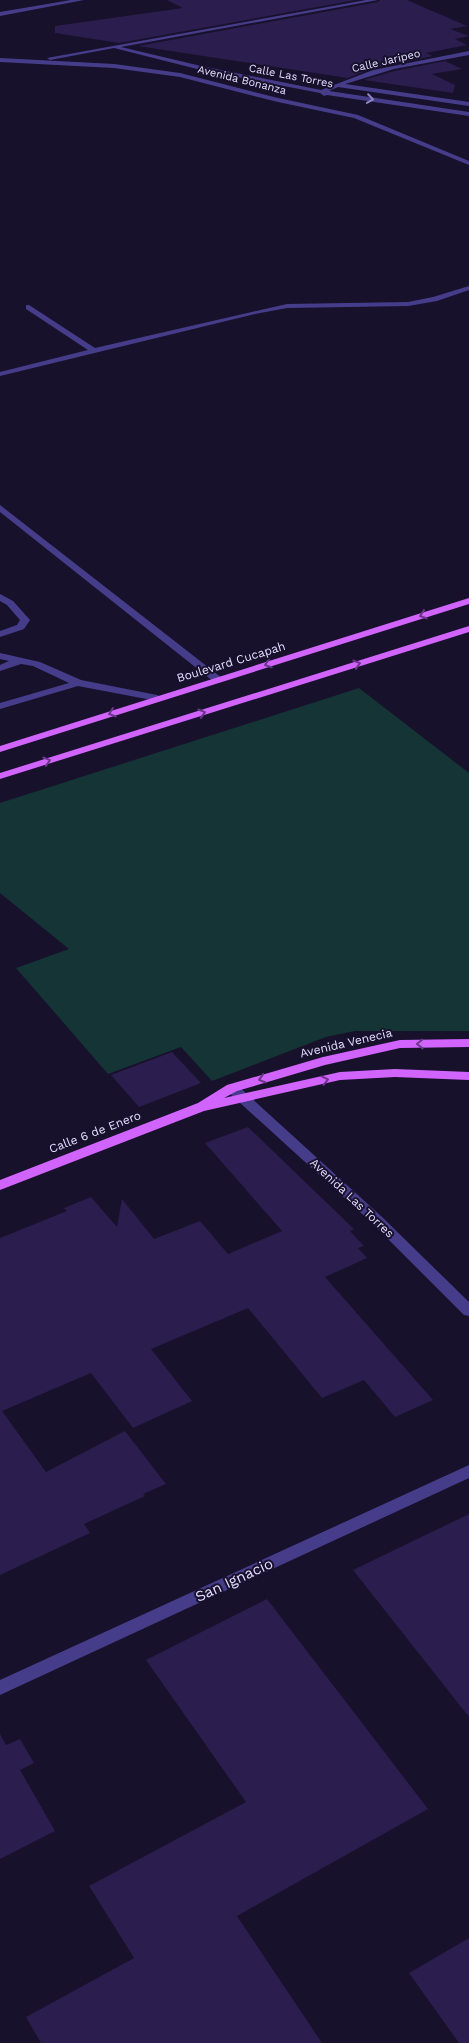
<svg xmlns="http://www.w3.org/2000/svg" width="469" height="2043" font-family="'Work Sans',sans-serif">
<rect width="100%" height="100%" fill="#18112c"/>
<path fill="#143436" d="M359,688L469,773V1031H355L326,1037L212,1081L181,1047L108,1074L16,968L69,949L0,893V803Z"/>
<path fill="#2b1d4d" d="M167,0H356L119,43L55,33V26L183,8Z
M380,0H407L467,26L450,29L469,36L455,39L467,45L426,53L433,56L373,68L348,78L138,46L378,2Z
M445,61L462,69L432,74L455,85L453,93L364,80L394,71Z
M172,1052L201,1083L139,1107L111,1075Z
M248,1127L354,1229L350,1231L364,1246L358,1248L367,1258L325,1277L433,1400L395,1417L364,1380L322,1398L248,1308L151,1349L192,1401L133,1428L91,1373L2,1411L46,1472L125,1431L166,1484L143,1494L145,1496L84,1524L90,1533L0,1575V1238L67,1211L64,1208L91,1197L117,1227L122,1199L154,1239L200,1221L228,1254L282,1231L205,1143Z
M469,1514V1717L353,1570Z
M267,1599L428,1809L237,1916L322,2043H41L26,2017L134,1958L89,1886L246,1802L146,1660Z
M0,1734L6,1745L20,1739L34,1763L20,1770L55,1831L0,1859Z
M469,1938V2043H459L409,1973Z"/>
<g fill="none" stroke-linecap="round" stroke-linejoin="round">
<path fill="#463d8a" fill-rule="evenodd" d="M71,0H84L0,16V12Z
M366,0H378L121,47L201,66L321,90L373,70L469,51V55L394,69L345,84L469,102V106L338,87L329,91L469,112V116L327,95L324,96L320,93L201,70L114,48L50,60L47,58Z
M0,58L114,64L180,73L278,98L358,115L469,161V165L354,118L278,102L180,77L114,68L0,62Z
M469,286V290L437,301L408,306L287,308L255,314L0,376V372L88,350L26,309V305H29L95,348L287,304L408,302L433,297Z
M0,505L222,678V682H214L0,512Z
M0,594L13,601L30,620L24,629L0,637V631L17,625L20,620L7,605L0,601Z
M0,653L40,662L81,680L157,695L162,698L157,701L78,686L0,709V703L69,683L33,666L21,664L0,671V665L9,661L0,659Z
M232,1084L237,1085L382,1217L469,1302V1316L464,1315L372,1223L227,1091L226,1088L227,1085Z
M469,1465V1478L0,1695V1680Z"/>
<path fill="#d264fe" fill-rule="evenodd" d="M469,598V604L0,752V746Z
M469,626V632L0,779V773Z
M469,1039V1047L400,1048L325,1065L237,1091L224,1098L340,1072L395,1069L469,1072V1080L395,1077L340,1080L204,1111L0,1190V1180L198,1103L227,1085L323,1057L400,1040Z"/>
</g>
<defs><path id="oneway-chevron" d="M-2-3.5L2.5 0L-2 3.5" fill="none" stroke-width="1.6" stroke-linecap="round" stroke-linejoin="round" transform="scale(1.25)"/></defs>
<use stroke="#8d85bf" href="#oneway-chevron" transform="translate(370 99) rotate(8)"/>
<g stroke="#6c368a">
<use href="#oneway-chevron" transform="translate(423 615) rotate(162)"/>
<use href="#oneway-chevron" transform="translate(268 664) rotate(162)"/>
<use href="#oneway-chevron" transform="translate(357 664) rotate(-17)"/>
<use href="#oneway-chevron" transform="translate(112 713) rotate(162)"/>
<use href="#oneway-chevron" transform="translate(202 713) rotate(-17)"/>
<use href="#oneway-chevron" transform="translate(47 761) rotate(-17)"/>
<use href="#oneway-chevron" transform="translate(420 1044) rotate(179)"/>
<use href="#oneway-chevron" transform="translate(262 1079) rotate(163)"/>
<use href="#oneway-chevron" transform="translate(325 1080) rotate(-13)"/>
</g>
<g text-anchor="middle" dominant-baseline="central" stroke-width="4" stroke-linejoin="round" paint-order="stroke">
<g font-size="11" fill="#e3dcff" stroke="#18112c">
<text transform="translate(386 61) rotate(-13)">Calle Jaripeo</text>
<text transform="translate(291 76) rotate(11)">Calle Las Torres</text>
<text transform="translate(242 80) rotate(14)">Avenida Bonanza</text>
</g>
<g font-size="12" fill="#e3dcff" stroke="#18112c">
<text transform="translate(231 662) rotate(-17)">Boulevard Cucapah</text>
<text transform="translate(346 1043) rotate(-13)">Avenida Venecia</text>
<text transform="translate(95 1132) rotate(-21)">Calle 6 de Enero</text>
<text transform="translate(352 1198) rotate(43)">Avenida Las Torres</text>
</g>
<g font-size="15" fill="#e3dcff" stroke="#18112c">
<text transform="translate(234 1580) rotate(-25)">San Ignacio</text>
</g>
</g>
</svg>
